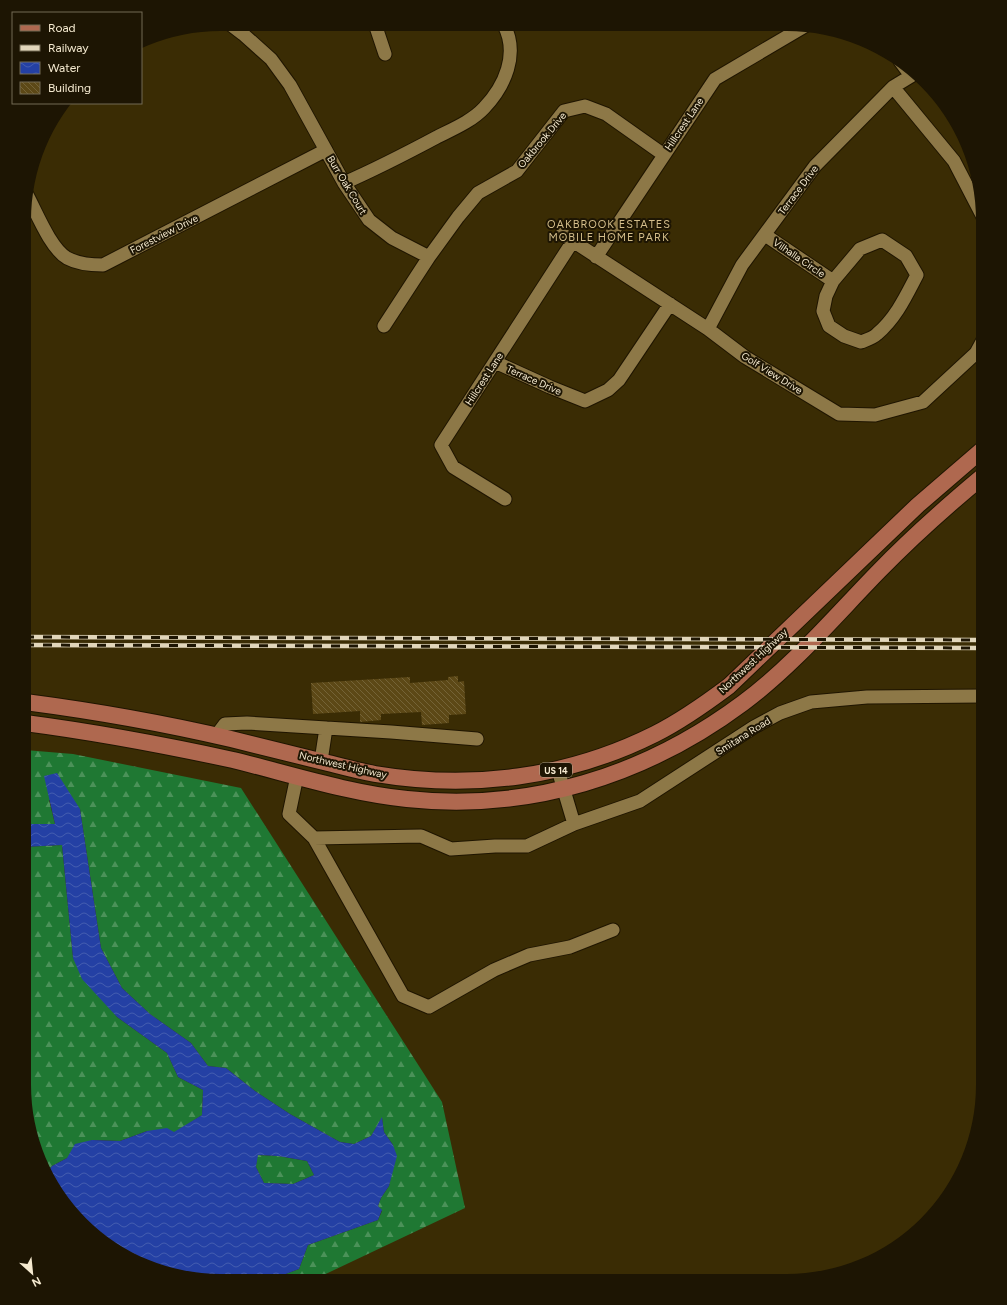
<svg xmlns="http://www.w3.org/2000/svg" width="1007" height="1305" font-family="Figtree,sans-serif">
<defs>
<pattern id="forest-firs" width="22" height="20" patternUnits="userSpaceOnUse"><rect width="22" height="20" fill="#1f7833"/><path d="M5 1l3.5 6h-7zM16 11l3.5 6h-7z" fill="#4b9259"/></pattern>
<pattern id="water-waves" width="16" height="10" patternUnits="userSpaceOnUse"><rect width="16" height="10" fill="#2440a4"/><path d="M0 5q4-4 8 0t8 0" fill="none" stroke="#445cb0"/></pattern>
<pattern id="building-back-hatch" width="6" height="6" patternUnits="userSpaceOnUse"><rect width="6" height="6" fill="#5c4816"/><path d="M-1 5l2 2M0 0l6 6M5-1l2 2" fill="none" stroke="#746337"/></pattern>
</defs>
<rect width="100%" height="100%" fill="#3a2c04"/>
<path fill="url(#forest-firs)" d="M25,750L73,754L241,788L442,1102L465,1208L313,1280H270L299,1269L308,1245L378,1220L382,1211L378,1206L381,1198L389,1186L392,1171L393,1145L384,1132L382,1118L371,1136L354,1144L340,1142L290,1114L255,1091L226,1068L208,1066L191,1043L150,1014L122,988L101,948L80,809L49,800L55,824H25Z
M62,845L73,958L117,1017L167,1053L178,1077L203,1090L202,1115L174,1133L147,1131L120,1141L92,1140L67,1158L52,1166L46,1174L31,1136L24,1085V847Z
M257,1155L278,1156L307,1161L314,1175L293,1184L264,1183L256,1167Z"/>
<path fill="url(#water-waves)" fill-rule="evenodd" d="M57,773L80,809L101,948L122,988L150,1014L191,1043L208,1066L226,1068L255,1091L290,1114L340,1142L354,1144L371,1136L382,1117L384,1132L393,1145L397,1156L389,1186L381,1198L378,1206L382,1210L378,1220L308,1245L299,1269L270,1280L195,1279L145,1266L111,1248L73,1214L46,1174L52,1166L67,1158L75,1144L92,1140L120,1141L147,1131L167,1128L174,1132L202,1115L203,1090L178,1077L167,1053L117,1017L82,979L73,958L62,845L24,847L25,824H55L44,776ZM258,1155L278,1156L307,1161L314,1175L293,1184L264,1183L256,1167Z"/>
<path fill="url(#building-back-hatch)" d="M458,676V682L464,681L466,714L449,715V723L422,725L421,712L381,714V720L360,722V711L313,714L311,683L410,677V683L448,680V677Z"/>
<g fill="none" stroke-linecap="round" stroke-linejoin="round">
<defs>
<path id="minor" d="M230,24L243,34L271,59L290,85L344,183L369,220L392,238L429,257
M375,24L385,54
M900,61L911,76
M893,87L954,161L982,215
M344,183C376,169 407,153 437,137C453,129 472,121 484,108C505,86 519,54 504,25
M26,193C36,211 50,248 67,258C78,264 91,265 103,265L326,150
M562,234L708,329L745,357L839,414L875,415L923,402L976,353L983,340
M765,235L833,281
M882,240L906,256L917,275C906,296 896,318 877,334C873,338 866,340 861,342L844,336L829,326L823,311L826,296L833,281L860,249Z
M596,257L715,79L805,26
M384,326L429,257L458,217L478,193L517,171L564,111L585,106L606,114L664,155
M708,329L742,265L815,166L893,87L916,73
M495,362L550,387L585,401L608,390L619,380L670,304
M505,499L453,467L441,445L573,241
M216,736L225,724L247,723L391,732L477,739
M321,761L326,728
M558,770L574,824L640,801L754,727L780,713L811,702L867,697L983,696
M297,776L289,814L314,838L403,996L429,1007L494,970L529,955L570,947L613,930
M314,838L421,836L451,849L495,846H527L574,824"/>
<path id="major" d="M25,702C94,711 163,723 231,739C264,747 296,755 328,763C344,767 359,771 375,774C471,790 567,778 655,734C681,721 705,704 729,686L918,505L983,449
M25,723C94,732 164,745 233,760C290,774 348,793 407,799C529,812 645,776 743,703C793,666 836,615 879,571C912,537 947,506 983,476"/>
</defs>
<use href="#minor" stroke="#1f1500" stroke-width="15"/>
<use href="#major" stroke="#1f1500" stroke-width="18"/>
<use href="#minor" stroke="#8d7847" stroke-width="13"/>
<use href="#major" stroke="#af684f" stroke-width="16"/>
<defs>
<path id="rail" d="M25,637L983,640
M25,645L983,648"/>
</defs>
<use href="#rail" stroke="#e1d6bb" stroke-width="4.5"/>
<use href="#rail" stroke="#1d1503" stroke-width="3" stroke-dasharray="9" stroke-linecap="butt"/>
</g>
<g text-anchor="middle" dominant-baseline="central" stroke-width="4" stroke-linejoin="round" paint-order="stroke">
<rect fill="#1d1503" stroke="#b4aa92" stroke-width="1" x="540" y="763" width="32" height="14" rx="3"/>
<g font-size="9" font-weight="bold" fill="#f5ead0">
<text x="556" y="770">US 14</text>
</g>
<g font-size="10" fill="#f5ead0" stroke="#1d1503">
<text transform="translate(684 124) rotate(-56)">Hillcrest Lane</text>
<text transform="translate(542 140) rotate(-50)">Oakbrook Drive</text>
<text transform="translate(347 185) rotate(59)">Burr Oak Court</text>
<text transform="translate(798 190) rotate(-53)">Terrace Drive</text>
<text transform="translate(164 234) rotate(-27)">Forestview Drive</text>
<text transform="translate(799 258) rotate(34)">Vilhalla Circle</text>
<text transform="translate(772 373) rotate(32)">Golf View Drive</text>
<text transform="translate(484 379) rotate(-57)">Hillcrest Lane</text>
<text transform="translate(534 380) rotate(24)">Terrace Drive</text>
<text transform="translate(753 661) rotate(-43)">Northwest Highway</text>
<text transform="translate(743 736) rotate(-32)">Smitana Road</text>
<text transform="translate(343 765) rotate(13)">Northwest Highway</text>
</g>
<g font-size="11" letter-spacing="1" fill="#d3bd8a" stroke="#1d1503">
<text x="609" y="224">OAKBROOK ESTATES<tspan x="609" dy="13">MOBILE HOME PARK</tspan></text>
</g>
</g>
<path d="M0 0H1007V1305H0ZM220 31H787A189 189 0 0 1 976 220V1085A189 189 0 0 1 787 1274H220A189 189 0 0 1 31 1085V220A189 189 0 0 1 220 31Z" fill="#1d1503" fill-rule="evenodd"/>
<rect x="12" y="12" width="130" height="92" fill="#1d1503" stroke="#736a55"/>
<rect x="20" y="25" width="20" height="6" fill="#af684f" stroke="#736a55"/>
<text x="48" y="32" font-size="12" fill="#f5ead0">Road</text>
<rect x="20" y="45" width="20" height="6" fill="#e1d6bb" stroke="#736a55"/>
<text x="48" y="52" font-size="12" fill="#f5ead0">Railway</text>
<rect x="20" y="62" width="20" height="12" fill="url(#water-waves)" stroke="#736a55"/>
<text x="48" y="72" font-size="12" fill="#f5ead0">Water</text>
<rect x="20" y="82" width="20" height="12" fill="url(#building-back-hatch)" stroke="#736a55"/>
<text x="48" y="92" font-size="12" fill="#f5ead0">Building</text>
<g transform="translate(32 1273) rotate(153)" stroke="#1d1503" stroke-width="3" paint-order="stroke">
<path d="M0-3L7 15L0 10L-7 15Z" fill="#f5ead0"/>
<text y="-6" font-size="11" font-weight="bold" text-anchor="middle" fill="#f5ead0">N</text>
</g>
</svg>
